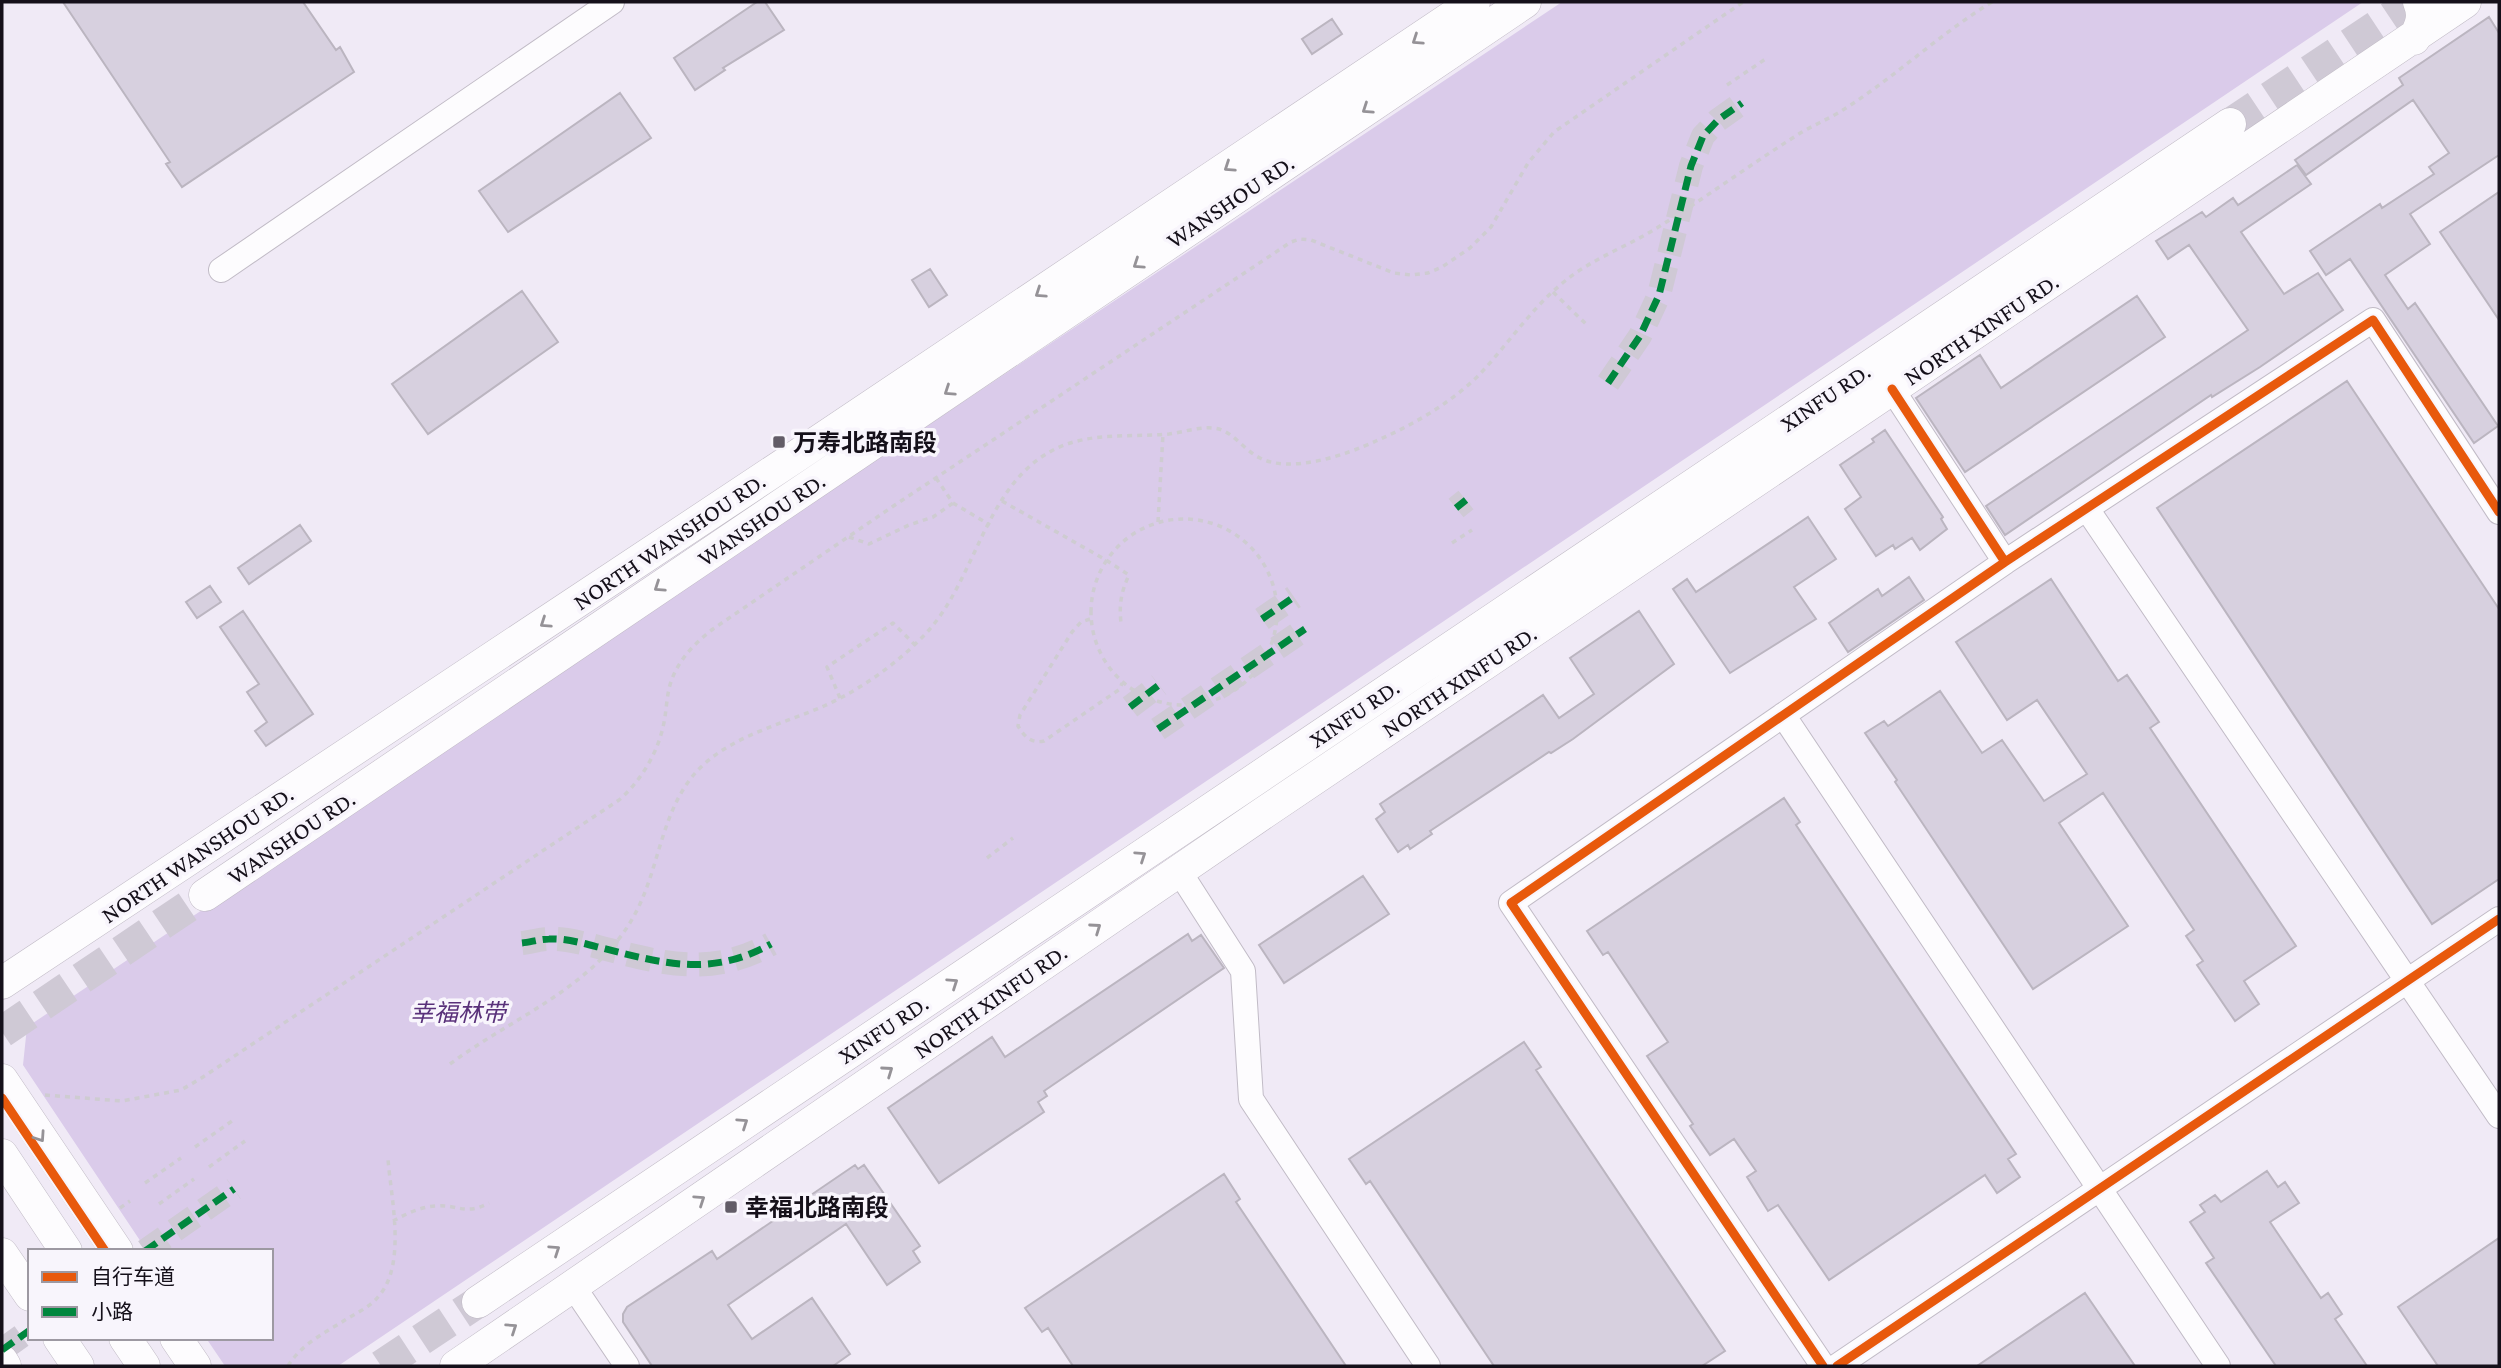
<svg xmlns="http://www.w3.org/2000/svg" width="2501" height="1368" font-family="'Crimson Pro','Noto Sans SC',serif">
<rect width="100%" height="100%" fill="#f0eaf6"/>
<path fill="#dacbea" d="M1562,2H2363L338,1366H225L206,1338H271V1251H147L23,1065L27,1027Z"/>
<path fill="#d7d0df" stroke="#bbb5c0" stroke-width="2" d="M63,2H303L336,50L340,47L354,72L182,187L166,164L170,162Z
M757,2H765L784,30L723,68L725,70L695,90L674,58Z
M2489,17L2499,33V155L2410,214L2430,244L2385,275L2408,309L2415,303L2498,426L2474,443L2350,259L2326,275L2310,251L2380,204L2382,208L2434,174L2429,167L2449,153L2413,100L2306,175L2295,160L2403,85L2399,78Z
M1332,19L1342,34L1312,54L1302,39Z
M620,93L651,138L508,232L479,191Z
M2297,165L2311,184L2241,232L2284,294L2318,273L2343,310L2260,367L2212,397L2211,395L2005,535L1986,506L2248,330L2189,245L2168,259L2156,241L2202,212L2206,217L2233,198L2238,205Z
M2499,192V320L2440,232Z
M930,269L947,295L929,307L912,280Z
M522,291L558,342L428,434L392,384Z
M2137,296L2165,337L1965,472L1916,398L1980,355L2001,388Z
M2347,381L2499,609V879L2432,924L2157,508Z
M1885,430L1943,517L1941,519L1947,529L1920,550L1912,538L1895,549L1893,545L1876,556L1845,509L1861,497L1840,465L1874,442L1872,439Z
M1808,517L1836,559L1794,587L1816,619L1730,673L1673,589L1687,579L1696,592Z
M300,525L311,541L249,584L238,568Z
M1909,577L1924,600L1848,652L1829,623L1878,589L1882,596Z
M2051,579L2118,681L2127,675L2159,722L2150,728L2296,946L2244,981L2259,1004L2235,1021L2197,965L2203,961L2186,936L2194,930L2103,793L2059,823L2128,926L2033,989L1895,782L1897,780L1865,733L1884,721L1888,726L1940,691L1982,753L2002,740L2044,801L2087,774L2037,700L2007,720L1956,642Z
M210,586L221,602L197,618L186,602Z
M243,611L313,714L266,746L255,731L267,722L247,692L259,684L220,627Z
M1639,611L1674,664L1573,739L1551,753L1549,752L1430,831L1432,834L1410,849L1408,845L1398,852L1376,819L1385,812L1380,804L1543,695L1559,718L1594,694L1570,658Z
M1784,798L1800,822L1796,825L2016,1154L2008,1159L2020,1177L1997,1193L1985,1175L1829,1280L1778,1205L1768,1211L1747,1177L1756,1171L1734,1139L1710,1155L1690,1126L1693,1124L1647,1056L1668,1042L1608,952L1603,955L1587,931Z
M1363,876L1389,914L1284,983L1259,945Z
M1188,934L1192,941L1201,935L1224,968L1044,1091L1047,1096L1038,1102L1044,1112L939,1183L888,1108L992,1037L1005,1057Z
M1524,1042L1541,1067L1536,1070L1725,1351L1702,1366H1494L1370,1181L1366,1184L1349,1159Z
M855,1165L858,1169L864,1165L920,1246L913,1251L920,1262L887,1285L846,1224L728,1305L752,1339L812,1298L850,1354L833,1366H652L623,1322V1314L627,1307L712,1251L717,1259Z
M2267,1171L2278,1187L2285,1182L2299,1203L2270,1222L2321,1298L2328,1293L2342,1314L2335,1319L2367,1366H2276L2206,1263L2214,1258L2190,1222L2205,1212L2200,1205L2215,1195L2221,1202Z
M1224,1174L1240,1199L1236,1202L1346,1366H1073L1048,1328L1042,1332L1025,1308Z
M2499,1238V1366H2438L2398,1307Z
M2085,1293L2135,1366H1977Z"/>
<g fill="none" stroke-linecap="round" stroke-linejoin="round">
<path stroke="#cfc9d5" stroke-width="24" stroke-dasharray="24 12" stroke-linecap="butt" d="M1608,383L1640,336L1659,295L1691,166L1703,136L1718,120L1742,103
M1456,508L1466,500
M1262,619L1294,597
M1130,707L1159,685
M1158,729L1305,629
M522,943C531,942 540,939 549,939C566,938 586,944 602,948C665,964 711,977 771,944
M145,1251L234,1189
M2,1350L30,1330"/>
<path stroke="#cfc9d5" stroke-width="32" stroke-dasharray="32 16" stroke-linecap="butt" d="M2230,124L2413,2
M2,1032L205,895
M381,1366L478,1302"/>
<defs>
<path id="minor" d="M221,270L612,2
M1892,389L2005,562L2373,320L2499,512
M2087,509L2499,1116
M1783,715L2218,1366
M1179,871L1243,971L1251,1099L1428,1366
M573,1286L627,1366
M1823,1366L1511,903L2005,562
M1837,1366L2499,919"/>
<path id="major" d="M2414,39C2421,26 2425,16 2419,2
M205,895L1525,2
M2,983L792,459L1474,2
M2,1080L117,1251
M2,1155L66,1251
M2,1254L30,1295
M478,1302L2230,124
M59,1338L78,1366
M125,1338L144,1366
M176,1338L195,1366
M2,1361L5,1366
M456,1366L1265,812L2465,2"/>
</defs>
<use href="#minor" stroke="#c1bbc6" stroke-width="26"/>
<use href="#major" stroke="#c1bbc6" stroke-width="33"/>
<path stroke="#ceccd1" stroke-width="3.5" stroke-dasharray="5 5" stroke-linecap="butt" d="M1727,85L1767,58
M1553,292L1588,326
M936,478L953,503L990,525
M1002,501L1106,560L1129,575C1121,592 1119,605 1121,623
M1091 612a93 93 0 1 1 186 0a93 93 0 1 1-186 0Z
M1158,522L1163,434
M849,537L869,544L909,525L933,517L953,503
M1452,543L1472,530
M1090,619L1081,622L1072,632L1020,715L1018,726C1024,736 1031,744 1044,741L1120,689L1122,683
M840,698L827,667L893,623L915,645
M987,858L1013,838
M450,1064C513,1017 596,987 635,914C660,868 661,808 699,769C731,736 783,724 824,706C862,689 901,661 929,630C974,579 985,494 1043,456C1082,430 1126,438 1169,434C1185,432 1203,425 1219,429C1235,434 1245,451 1260,458C1290,474 1346,455 1376,441C1411,426 1449,404 1477,377C1507,346 1531,308 1565,281C1593,258 1629,246 1660,226C1708,196 1754,162 1802,132C1814,125 1826,120 1838,113C1892,80 1938,35 1992,2
M45,1095L122,1101L181,1090L200,1079L619,800C640,782 657,754 663,727C667,711 666,694 672,679C680,658 696,642 713,629L892,507L1291,242L1300,239L1311,240L1394,273L1411,275L1428,273L1442,267L1470,248L1491,227L1528,163L1554,132L1743,2
M195,1147L232,1121
M209,1167L245,1141
M145,1183L181,1158
M159,1204L194,1179
M120,1208L130,1201
M393,1221C406,1214 420,1207 435,1206C459,1204 464,1216 489,1203
M288,1366C300,1346 322,1334 342,1322C354,1314 369,1308 378,1297C407,1265 391,1199 388,1159"/>
<use href="#minor" stroke="#fdfcfe" stroke-width="24"/>
<use href="#major" stroke="#fdfcfe" stroke-width="32"/>
<path stroke="#00873e" stroke-width="7" stroke-dasharray="14 7" stroke-linecap="butt" d="M1608,383L1640,336L1659,295L1691,166L1703,136L1718,120L1742,103
M1456,508L1466,500
M1262,619L1294,597
M1130,707L1159,685
M1158,729L1305,629
M522,943C531,942 540,939 549,939C566,938 586,944 602,948C665,964 711,977 771,944
M145,1251L234,1189
M2,1350L30,1330"/>
<defs>
<path id="cycleway" d="M1892,389L2005,562L2373,320L2499,512
M2,1098L105,1251
M1823,1366L1511,903L2005,562
M1837,1366L2499,919"/>
</defs>
<use href="#cycleway" stroke="#f8f5fc" stroke-width="13"/>
<use href="#cycleway" stroke="#e8590c" stroke-width="9"/>
</g>
<defs><path id="oneway-chevron" d="M-2-3.5L2.5 0L-2 3.5" fill="none" stroke-width="1.6" stroke-linecap="round" stroke-linejoin="round" transform="scale(1.75)"/></defs>
<g stroke="#959297">
<use href="#oneway-chevron" transform="translate(1417 40) rotate(146)"/>
<use href="#oneway-chevron" transform="translate(1367 109) rotate(146)"/>
<use href="#oneway-chevron" transform="translate(1229 167) rotate(146)"/>
<use href="#oneway-chevron" transform="translate(1138 264) rotate(146)"/>
<use href="#oneway-chevron" transform="translate(1040 293) rotate(146)"/>
<use href="#oneway-chevron" transform="translate(949 391) rotate(146)"/>
<use href="#oneway-chevron" transform="translate(659 587) rotate(146)"/>
<use href="#oneway-chevron" transform="translate(545 623) rotate(146)"/>
<use href="#oneway-chevron" transform="translate(1141 856) rotate(-34)"/>
<use href="#oneway-chevron" transform="translate(1096 928) rotate(-35)"/>
<use href="#oneway-chevron" transform="translate(953 983) rotate(-34)"/>
<use href="#oneway-chevron" transform="translate(888 1071) rotate(-35)"/>
<use href="#oneway-chevron" transform="translate(743 1123) rotate(-34)"/>
<use href="#oneway-chevron" transform="translate(40 1137) rotate(56)"/>
<use href="#oneway-chevron" transform="translate(700 1200) rotate(-34)"/>
<use href="#oneway-chevron" transform="translate(555 1250) rotate(-34)"/>
<use href="#oneway-chevron" transform="translate(512 1328) rotate(-34)"/>
</g>
<g fill="#625c67" stroke="#f8f5fc" stroke-width="2.5">
<rect x="772" y="435" width="14" height="14" rx="3.5"/>
<rect x="724" y="1200" width="14" height="14" rx="3.5"/>
</g>
<g text-anchor="middle" dominant-baseline="central" stroke-width="7" stroke-linejoin="round" paint-order="stroke">
<g font-size="24" fill="#15101a" stroke="#f8f5fc">
<text transform="translate(1230 201) rotate(-34)">WANSHOU RD.</text>
<text transform="translate(1981 329) rotate(-34)">NORTH XINFU RD.</text>
<text transform="translate(1825 397) rotate(-34)">XINFU RD.</text>
<text transform="translate(761 519) rotate(-34)">WANSHOU RD.</text>
<text transform="translate(669 541) rotate(-34)">NORTH WANSHOU RD.</text>
<text transform="translate(1459 681) rotate(-34)">NORTH XINFU RD.</text>
<text transform="translate(1354 713) rotate(-34)">XINFU RD.</text>
<text transform="translate(291 837) rotate(-34)">WANSHOU RD.</text>
<text transform="translate(197 854) rotate(-34)">NORTH WANSHOU RD.</text>
<text transform="translate(990 1001) rotate(-35)">NORTH XINFU RD.</text>
<text transform="translate(883 1029) rotate(-34)">XINFU RD.</text>
</g>
<g font-size="24" font-weight="bold" fill="#15101a" stroke="#f8f5fc" text-anchor="start">
<text x="793" y="442">万寿北路南段</text>
<text x="745" y="1207">幸福北路南段</text>
</g>
<g font-size="24" font-style="italic" fill="#59317a" stroke="#f8f5fc">
<text x="458" y="1012">幸福林带</text>
</g>
</g>
<rect width="2501" height="1368" fill="none" stroke="#15101a" stroke-width="7"/>
<rect x="28" y="1249" width="245" height="91" fill="#f8f5fc" stroke="#9d99a2" stroke-width="2"/>
<rect x="42" y="1272" width="35" height="10" fill="#e8590c" stroke="#9d99a2" stroke-width="2"/>
<text x="91" y="1284" font-size="21" fill="#15101a">自行车道</text>
<rect x="42" y="1307" width="35" height="10" fill="#00873e" stroke="#9d99a2" stroke-width="2"/>
<text x="91" y="1319" font-size="21" fill="#15101a">小路</text>
</svg>
